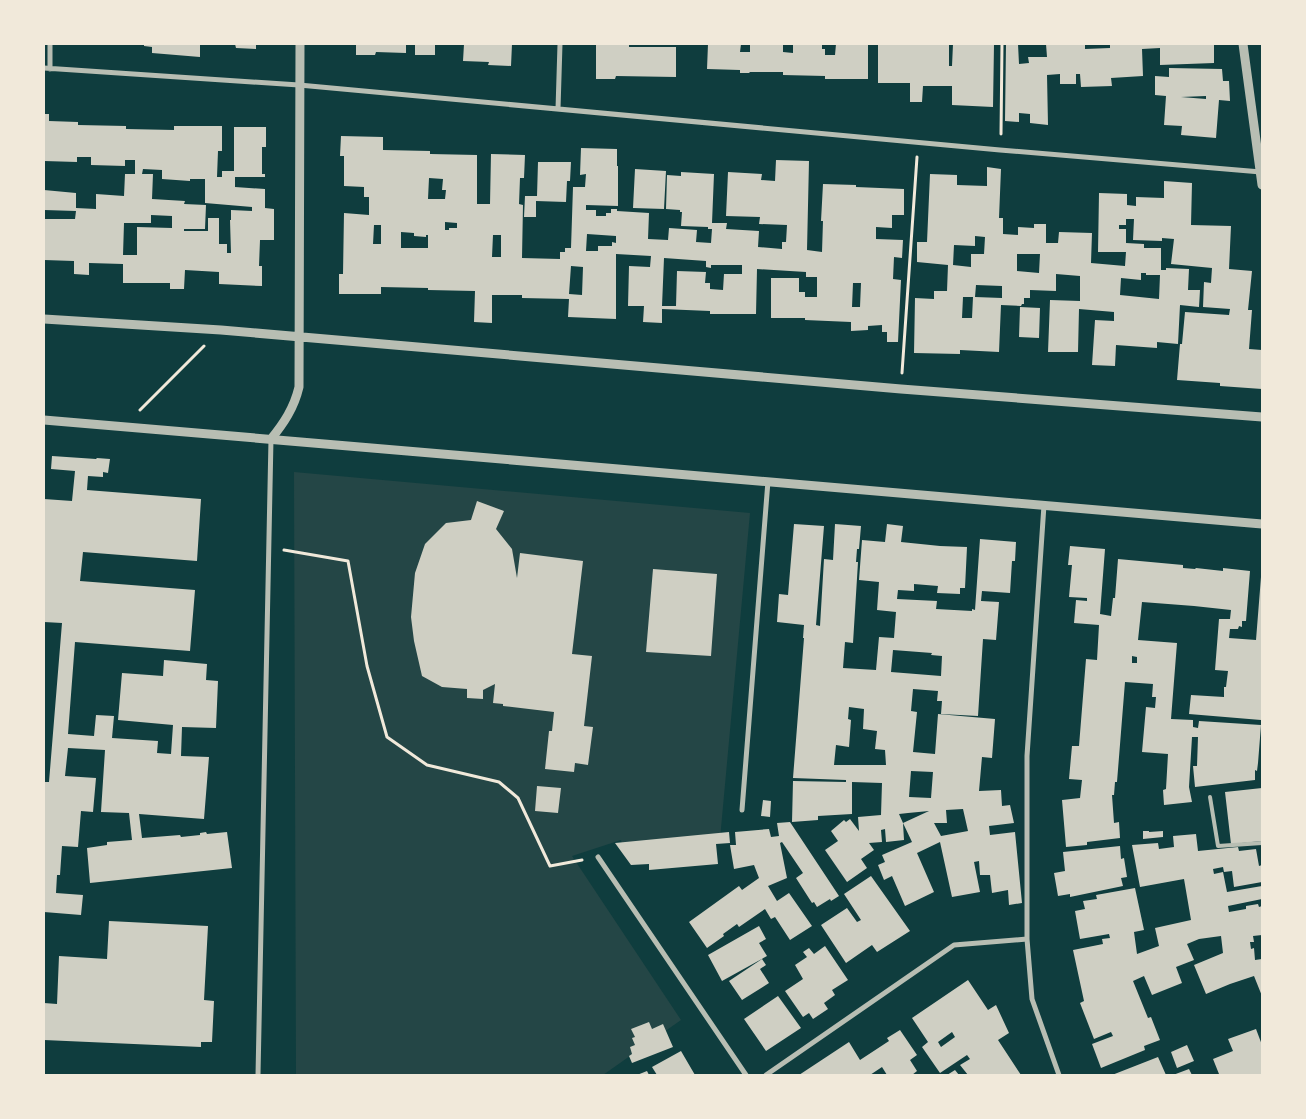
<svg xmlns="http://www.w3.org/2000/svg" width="1306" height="1119" font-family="'Noto Serif',serif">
<rect width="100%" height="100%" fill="#0f3d3e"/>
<path fill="#244646" d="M294,472L750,513L720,839L625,857L621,840L572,856L681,1020L603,1075H296Z"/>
<path fill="#cfcfc3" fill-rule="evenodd" d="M144,44H200V57L152,53V47L144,46Z
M235,44H256V49L236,48Z
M356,44H406V53L376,52L375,55H356Z
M415,44H435V55H415Z
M464,44H512L511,66L488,65L489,62L463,61Z
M596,44H629V47H676V77L616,76L615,79H596Z
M708,44H741L740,52H750V44H783V52L793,53V44H822V49H825V55H835L836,44H868V79H825V76L783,75V72H749L750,73H740V70L707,69Z
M878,44H949V66H952L953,44H994L993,107L952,105V86H923L922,102H910V83H878Z
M1006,44H1018L1019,64L1029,63L1028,57H1047L1046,44H1085V49L1110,48V44H1214V63L1160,65V48L1142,49L1143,76L1111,78L1112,86L1081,87L1080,74H1076V84H1060V74L1047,75L1048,125L1030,123V114L1019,113V122L1005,121Z
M1169,68L1222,69L1223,81H1229L1230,101L1219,100L1216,138L1181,135L1182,126L1164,125L1166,96L1155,95V76L1169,77ZM1206,96V99L1181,97Z
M44,114H49V121L78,122V125L126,126V129L174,130V126H222V151H218L217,177H222V171H234V127H266V147H262V174H265V177H235V187L265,189V208L274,209V240H260L259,266H262V286L219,284V272L185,270L184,289H170V283H123V264L89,263V275L74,274V261L44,260V219H75L76,211L44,210V190L76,193V208L96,209V194L124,196L125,174H135V160H125V166L91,165V157H77V162L44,161ZM143,169L162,170V179L190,181V179H205V203L252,207V211L231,210V220H230L231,253H227V244H219V218H208V231H184V229H205L206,205L184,204L185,201L152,199L153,174H142ZM151,215L172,216V228L137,227V255H123L124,223H151Z
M341,136L383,137V150L430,151V154L477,155V204H490L491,154L525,155L524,178H520L519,204L523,205L522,258L560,259V252H565V248H571L573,187H585L586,174L580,175L581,148L617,149V166H618V206L586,205V210H596V216H606V213H611V209H617V211L649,213L648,239L668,240L669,228L697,230L696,242L711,243L712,229H708V227L681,226L682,212H680V210L666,209L667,175L681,176V172L714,174L712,223H727L726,229L759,231L758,247L782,249V242H786L787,225L759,224L760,217L726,216L728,172L762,174L761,180L775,181L776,160L809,161L807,250L822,252L823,221H821L823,184L856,185V187L904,189V215H892V228L876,227V239L903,240L902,258L894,257L893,279L901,280L898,342H887V332H882V325L868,326V330L851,331V322L805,320V318H771V278H799V292H805V297H817V277H806V272L757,269L756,314H710V311L662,309V323L643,322L644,306H628L629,266L650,267L651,256L616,254V319L568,317L569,299L522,298V295H492V323L474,322L475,291L428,290V288L381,287V294H339V274H343L344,213L369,215V197H364V187L344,186V156H340ZM429,178L443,179L442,190H446L445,199H428ZM445,222L457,223V228H449V230H445ZM374,225H381V244H373ZM401,232L414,233V236L426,237V235H428V248H401ZM587,234L616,236V243L612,242V246H598V251H586ZM493,235H501V257H492ZM664,258L706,261V267L711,268V265H742V274H724L723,290L710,289V283H705L706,272L677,271L676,306H662ZM571,266L583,267L582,295L569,294ZM853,283H861L860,307H852Z
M538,162H571L570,181H567L566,202L536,201V217H524L525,196H537Z
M987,167L1001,169L999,218H1003V234L1018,235V227L1034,228V224H1046V243H1058L1059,232L1092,233L1091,263L1125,266L1126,252H1098L1099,193L1127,194V205L1136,206V197L1164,198V181L1192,183L1191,225L1231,226L1229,269L1252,271L1248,310H1252L1249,349L1262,350V389L1220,386V383L1177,380L1180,344H1182L1185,312L1229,315L1230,309L1203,307L1204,282L1211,283L1212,268L1171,264L1174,239L1162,238V241L1133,240L1134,219H1126V225H1119V229H1126V243L1144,244V248H1161V270H1166V268L1189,269L1188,290H1200L1199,307L1180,305L1178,344L1157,342V348L1116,345L1115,366L1092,365L1095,320L1114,321V312L1079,309L1078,352H1048L1050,300L1080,301V276L1056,274V291L1030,290V298H1024V304H1022L1021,306L1001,305L999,352L960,350V354L914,353L915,298L934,299V291H947L948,265L917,262V242H927L930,174L957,175V185L987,186ZM975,236L985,237L984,254H971V267L953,265L954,245L975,246ZM1017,254H1040L1039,273L1017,271ZM1141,273H1146V275H1160L1159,299L1120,295L1121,278L1141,280ZM976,285L1002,286V298L975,297ZM963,297H973L972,318H962Z
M635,169L666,171L664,209L633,208Z
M1020,307L1040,308L1039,338L1019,337Z
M52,456L96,459L97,458L110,459L108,473L103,472V477L88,476L87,490L201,499L197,561L83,552L80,581L195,590L190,651L75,642L68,734L94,736L96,715L114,716L112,738L158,741L157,753L171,754L173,725L118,720L122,673L163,676L164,660L207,664L206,680L218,681L216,728L182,727L181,756L209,757L204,819L139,814L142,838L180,835L181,837L200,835V833L206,832L207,834L227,832L232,868L90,883L87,848L107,845V842L132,840L129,813L101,812L105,750L68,748L65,776L96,778L93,812L81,811L78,847L62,846L60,875H57L56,893L83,895L81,915L44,912V782H49L62,623L44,622V499L72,501L75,471L51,469Z
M477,501L504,511L496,529L512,549L517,578L520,553L583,561L572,654L592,656L584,726L593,727L588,765L575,763L574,772L545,769L549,731H552L554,712L503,706V704L493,703L495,684L483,690V699L467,698V689L442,687L422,676L414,641L411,617L415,573L425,544L446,523L471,520Z
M794,524L824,526L816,625L820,626L824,559L833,560L835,524L861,526L859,549H857L856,562H858L853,643L845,642L843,668L876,670L879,637L894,638L896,612L877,610L879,582L859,580L862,540L885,542L887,524L903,526L901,542L940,546L967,547L965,588H960V594L937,593L938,586L914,584V591L898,590L897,599L937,601L936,609L972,611V609L975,610L980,539L1016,542L1015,561H1012L1010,593L982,591L981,601L999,602L996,640L983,639L978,716L941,714L942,701H937L938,691L913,689L911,711L917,712L913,752L935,754L938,714L995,719L992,758L982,757L979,791L1001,790L1002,806L1010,805L1014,823L989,826L990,835L1015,832L1022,903L1009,905L1008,890L992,893L990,875H980L979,861L974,862L980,892L952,897L940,842L917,853L934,892L905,906L892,876L884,880L878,865L885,862L882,855L912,842L903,823L904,840L886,842L885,829L881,830L882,842L869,843L874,850L861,859L867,868L847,882L825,850L838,841L831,831L844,820L846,822L850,819L859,831L858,817L881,815L882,783L852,782V814L818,816V820L792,822L793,781L846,782V780L793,778L804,638H803L804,625L777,622L779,594L788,595ZM893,650L932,653L931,655L942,656L941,676L891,672ZM849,707L864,709L863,729L877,731L875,749L885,750L886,765H834L836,745L849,747L851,720L848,719ZM911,771L933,772L931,798L909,797ZM963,809L968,831L941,836L934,823H947L946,810ZM929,811L903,823L899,814L908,813Z
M1070,546L1105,549L1100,614L1111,616L1113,598H1115L1118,559L1183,565V568L1195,569L1196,568L1223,571V568L1250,571L1246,621H1242V627L1239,626L1238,629H1230L1229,638L1256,640L1261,577H1262V698L1261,720L1189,714L1191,695L1224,697V687H1226L1228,671L1215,670L1219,619H1230L1231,610L1194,606L1142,602L1138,640L1177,643L1171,719L1193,720V727L1198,728L1199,721L1261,725L1258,763L1257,771L1255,770V780L1195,787L1193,766H1197L1198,737H1192L1189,787L1192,802L1164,805L1163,790L1166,789L1168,754L1142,752L1146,707L1155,708L1156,697H1152L1153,684L1125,682L1117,782H1115L1114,795H1112L1114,823L1119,822L1120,838L1087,842V845L1066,847L1062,800L1080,798L1082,780L1069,779L1072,746H1079L1086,659L1097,660L1099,625L1074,623L1076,600L1087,601V598L1069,597L1072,565H1068ZM1132,656L1137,657V663H1132Z
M653,569L717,574L711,656L646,652Z
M537,786L561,788L558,813L535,811Z
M1262,788V841L1231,844L1225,792Z
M763,800L771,801L770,817L761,816Z
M790,822L839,896L831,901L830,899L817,907L814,902L812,903L796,878L803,873L782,842L780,843L787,878L768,886L777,901L789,893L812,926L790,940L775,917L771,919L765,909L739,927L737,924L723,934L724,936L707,948L689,922L739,886L742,890L759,878L754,865L734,869L730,845H736L735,832L769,829L771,837L779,836L777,823Z
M1143,831H1149V832L1163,831V837L1143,839Z
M729,832L730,843L716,844L718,864L649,870V864L631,865L615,843Z
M1196,834L1198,851L1238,847L1239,851L1256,849L1259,866L1262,865V882L1234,887L1232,871L1224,872L1223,867L1213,869L1214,874L1223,872L1227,892L1262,886V899L1228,906L1229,912L1246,909V906L1258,904L1259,907L1262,906V935L1253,936L1254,942H1250L1251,949L1254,948L1255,960L1262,959V996L1254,976L1230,984L1206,994L1194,965L1223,953L1221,936L1199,939L1187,944L1194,960L1176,967L1182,983L1152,995L1144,976L1133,981L1148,1018L1151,1017L1160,1040L1144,1046L1145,1050L1101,1068L1092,1044L1113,1036L1111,1032L1094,1039L1080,1003L1084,1001L1073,950L1103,944L1102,939L1110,938L1109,934L1080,939L1075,911L1085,909L1083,901L1097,899L1096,895L1135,888L1144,930L1134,932L1137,954L1159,946L1155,928L1191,920L1184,879L1140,887L1132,845L1158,843L1159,849L1174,847L1173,836Z
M1120,846L1121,859L1124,858L1127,877L1121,878L1123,886L1070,897V894L1058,896L1054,873L1065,871L1063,852Z
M871,876L910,931L877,952L872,945L846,963L821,925L847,908L857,922L861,920L844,894Z
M109,921L208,926L204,1000L214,1001L212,1042H201V1047L44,1040V1003L57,1004L59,956L107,959Z
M759,926L766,939L759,943L767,956L722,981L708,955Z
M825,946L848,980L832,990L835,995L824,1003L828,1009L813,1019L809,1013L803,1017L785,991L803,979L795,965L807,957L803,952L809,948L814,954Z
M762,959L766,965L760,969L769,983L742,1000L729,981Z
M968,980L988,1010L996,1005L1009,1033L998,1040L1021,1075H968L960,1065L970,1059L967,1055L940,1073L922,1047L928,1042L912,1018ZM952,1032L955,1037L941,1047L938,1042Z
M778,996L801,1028L766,1051L744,1019Z
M649,1022L652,1029L663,1024L673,1047L632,1063L629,1056L632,1054L630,1047L635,1045L632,1038L635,1037L631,1029Z
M1256,1029L1262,1045V1075H1215L1219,1074L1213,1059L1233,1051L1228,1039Z
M900,1030L917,1055L910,1060L917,1071L912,1075H887L882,1067L870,1075H799L849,1042L860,1060L889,1041L887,1038Z
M1187,1045L1194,1061L1177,1068L1171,1052Z
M681,1051L695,1075H657L652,1067Z
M1158,1057L1166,1075H1112Z
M1189,1069L1192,1075H1173Z
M955,1070L959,1075H947Z
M647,1071L649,1075H637Z"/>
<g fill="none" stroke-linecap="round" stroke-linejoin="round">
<path stroke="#f1e9da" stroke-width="3" d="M1001,134L1002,44
M902,373L917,157
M140,410L204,346
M284,550L348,561L367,666L387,737L427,765L499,782L518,798L550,866L582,860"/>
<path stroke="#b8beb3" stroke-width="4" d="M1210,797L1218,846L1262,843"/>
<path stroke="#b8beb3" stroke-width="5" d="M44,68L299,85L1000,150L1261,172
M50,69V44
M558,109L560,44
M1044,505L1027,756V939L1032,999L1059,1075
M742,810L768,481
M598,857L746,1075
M258,1075L271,439
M766,1075L954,945L1027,939"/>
<path stroke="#b8beb3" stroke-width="9" d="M1243,44L1262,185
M44,319L221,330L901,389L1262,417
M44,420L1262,524
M271,439C284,423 294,408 299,387L300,44"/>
</g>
<rect width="1306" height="1119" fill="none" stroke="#f1e9da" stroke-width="90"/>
</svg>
